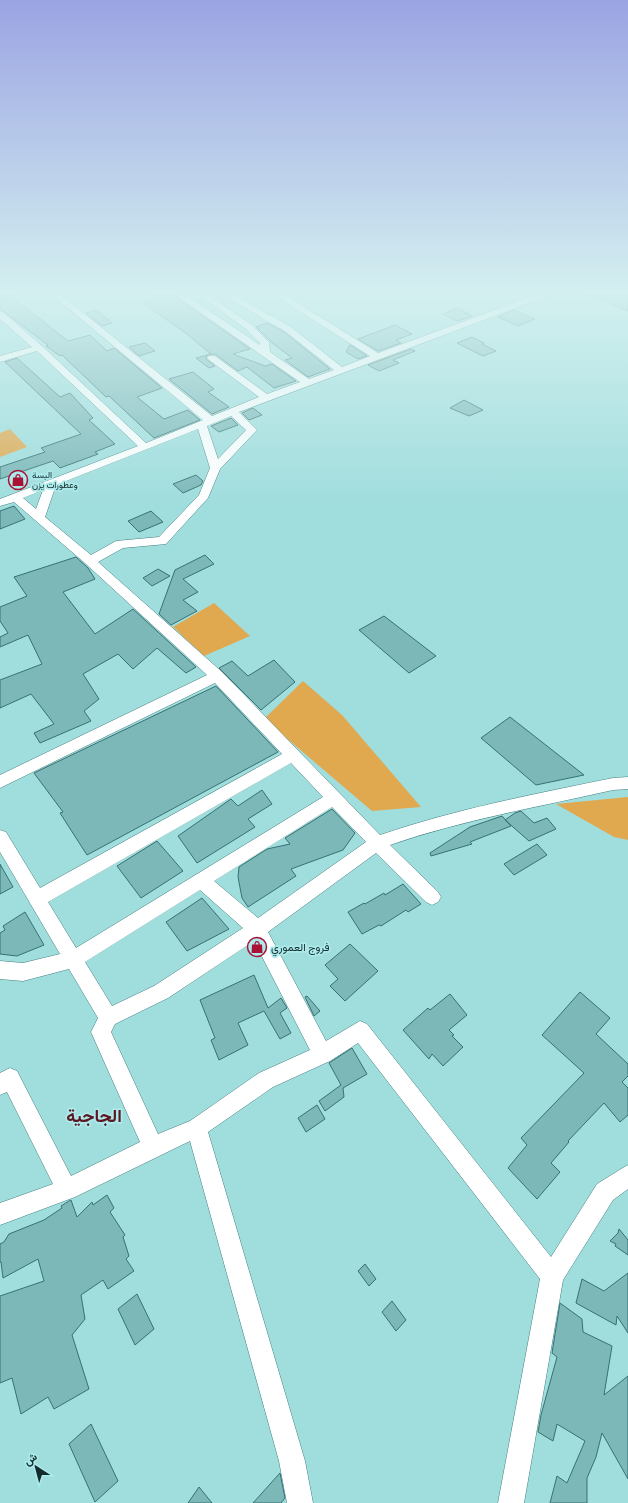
<svg xmlns="http://www.w3.org/2000/svg" width="628" height="1503" font-family="'Roboto Condensed',Vazirmatn,sans-serif">
<rect width="100%" height="100%" fill="#a0dddd"/>
<path fill="#e0a950" d="M10,429L27,447L0,457V433Z
M214,603L250,636L204,656L173,627Z
M303,681L342,715L421,807L372,811L264,719Z
M628,797V840L614,837L556,804Z"/>
<path fill="#7db8b9" stroke="#377173" d="M0,295H9L68,341L90,335L107,351L114,348L162,388L137,397L164,419L188,410L200,420L154,438L109,396L106,397L62,355L60,356L46,346L48,345L0,309Z
M155,295H176L177,298L250,349L233,354L265,366L272,364L296,381L274,388L247,367L238,371L215,354H209L206,357V359L215,366L209,368L196,358L211,354L187,334L143,303L159,298Z
M590,295H628V311Z
M458,308L472,316L457,321L443,314Z
M96,310L112,323L102,326L86,313Z
M514,310L535,319L518,326L498,317Z
M267,323L284,332L330,369L308,377L285,360L292,358L271,342L256,327Z
M395,325L412,334L396,340L401,343L378,351L358,339Z
M472,337L484,343L482,344L496,351L483,356L457,343Z
M145,343L155,351L139,356L129,347Z
M350,345L367,356L358,359L346,352Z
M411,349L415,351L393,360L399,363L379,371L368,365Z
M17,358L60,397L70,393L93,418L89,420L115,444L95,452L98,454L60,468L53,461L0,479V467L45,452L41,448L81,434L5,362Z
M193,372L214,389L208,392L229,407L212,414L169,379Z
M464,400L483,410L469,416L450,408Z
M253,408L262,415L249,420L242,413Z
M231,418L238,425L219,432L211,426Z
M196,475L203,481L201,485L183,493L173,484Z
M14,506L25,519L0,529V511Z
M151,511L163,522L139,532L128,521Z
M205,555L214,564L183,579L198,592L183,600L197,611L171,625L159,614L175,570Z
M76,557L88,568L95,579L63,592L95,634L133,609L196,667L186,673L157,648L133,669L118,654L83,674L99,699L84,711L91,721L40,743L34,733L54,724L31,694L0,708V680L42,664L28,635L0,647V637L8,633L0,621V607L27,596L14,577Z
M158,569L170,576L152,586L143,578Z
M384,616L436,656L409,673L359,630Z
M274,660L295,682L261,710L219,668L232,661L248,676Z
M216,686L278,752L87,855L60,813L63,812L34,773Z
M510,717L584,775L536,785L481,738Z
M262,790L272,804L248,819L255,827L197,863L178,836L231,799L238,806Z
M332,809L355,833L343,850L291,869L296,876L248,907L242,898L238,877L239,867L267,849L290,844L285,838Z
M521,811L534,823L547,818L556,829L529,841L505,820L515,813Z
M502,816L511,826L470,842L472,844L431,856L430,853L470,827Z
M157,841L183,871L141,898L117,866Z
M537,844L547,855L514,875L504,864Z
M0,864L13,887L0,894Z
M403,884L421,904L408,912L406,910L381,926L379,925L362,934L348,912L364,903L365,904L384,893L385,895Z
M202,898L229,929L187,951L166,922Z
M25,912L44,945L17,956L0,954V933L5,930L3,926Z
M350,944L378,971L345,1001L330,986L338,979L325,965Z
M254,975L268,1008L281,998L287,1008L280,1013L291,1033L280,1039L264,1011L238,1023L248,1045L219,1060L211,1040L215,1038L200,1000Z
M580,992L610,1018L596,1034L628,1064V1076L622,1082L628,1088V1115L620,1122L604,1103L568,1141L569,1142L551,1163L560,1172L537,1199L508,1168L527,1145L521,1138L584,1073L542,1035Z
M450,994L467,1015L449,1030L454,1035L452,1036L463,1047L443,1066L432,1054L429,1059L403,1030L428,1008L430,1010Z
M307,996L320,1011L314,1016L305,997Z
M352,1048L367,1074L343,1088L344,1097L325,1111L319,1101L341,1085L329,1063Z
M317,1105L325,1119L306,1132L298,1118Z
M107,1195L114,1208L110,1212L125,1235L123,1237L129,1256L126,1259L134,1271L108,1289L103,1280L81,1295L85,1319L72,1335L89,1389L54,1409L48,1397L21,1414L12,1378L0,1383V1296L44,1281L38,1259L3,1278L1,1262H0V1244L4,1242L9,1234L44,1220L62,1208L61,1206L69,1201L71,1200L77,1217L92,1202L93,1205Z
M619,1229L628,1240V1255L615,1246L616,1244L610,1241L618,1233Z
M365,1264L376,1279L369,1286L358,1271Z
M628,1273V1333L617,1316L616,1325L576,1303L582,1279L604,1291Z
M137,1294L154,1329L135,1345L118,1309Z
M392,1301L406,1320L396,1331L382,1312Z
M560,1303L582,1319L583,1332L612,1346L604,1395L628,1376V1479L602,1433L596,1457L587,1478V1503H550L557,1476L567,1483L585,1441L557,1424L553,1441L538,1432L541,1415L557,1357L552,1353Z
M91,1424L118,1481L95,1502L69,1444Z
M280,1473L285,1498L281,1503H253Z
M199,1487L212,1503H188Z"/>
<g fill="none" stroke-linecap="round" stroke-linejoin="round">
<defs>
<path id="minor" d="M52,295H61L212,416L259,397L209,360L207,358L209,356H215L267,394L300,382L178,297L177,295H186L260,345V343L246,329L199,295H208L252,325L269,342L270,352L309,379L334,370L285,331L226,297L225,295H234L291,327L342,367L370,356L277,297L276,295H285L378,353L535,295H546L545,297L239,412L257,430L220,469L208,498L166,544L123,548L98,562L222,672L380,835C456,809 535,794 613,778L628,777V789L613,790C538,807 462,820 390,845L438,892L441,897L438,902L432,905L426,902L376,853L268,932L326,1041L360,1021L367,1024L551,1257L597,1184L621,1169L628,1165V1189L613,1200L563,1280L524,1503H498L540,1279L358,1043L330,1061L273,1087L208,1132L305,1461L313,1503H287L279,1461L190,1141L75,1197L0,1225V1203L53,1184L7,1092L0,1095V1073L10,1068L17,1071L71,1176L140,1142L91,1032L98,1018L69,969L23,981L0,979V961L23,963L60,954L0,852V830L6,832L40,888L282,754L215,683L0,788V775L207,675L86,564L14,502L0,506V499L138,446L37,351L0,362V356L32,347L0,319V311L3,312L42,346L146,443L203,420ZM231,416L246,430L218,459L207,426ZM198,429L210,468L199,495L159,537L116,541L91,555L45,517L56,485ZM43,490L36,509L23,498ZM291,763L323,797L76,948L48,902ZM332,807L366,842L258,918L214,881ZM200,890L243,928L154,986L112,1006L85,962ZM254,941L310,1050L259,1073L190,1121L158,1134L111,1032L115,1024L168,998Z"/>
</defs>
<use href="#minor" stroke="#458081" stroke-width="1"/>
<use href="#minor" fill="#fff" fill-rule="evenodd"/>
</g>
<linearGradient id="sky" x2="0" y2="1"><stop stop-color="#9ba4e3"/><stop offset="0.58" stop-color="#d4f0f0"/><stop offset="1" stop-color="#d4f0f0" stop-opacity="0"/></linearGradient>
<rect width="628" height="505" fill="url(#sky)"/>
<defs>
<symbol id="shop-ring" viewBox="-11 -11 22 22"><circle r="9.5" fill="#adeaeb" stroke="#a91235" stroke-width="1.5"/><path d="M-5-2.5h2.3a2.7 3.5 0 0 1 5.4 0H5L5.5 6h-11ZM-1.5-2.5h3a1.5 2.3 0 0 0-3 0Z" fill="#a91235"/></symbol>
</defs>
<g fill-rule="evenodd">
<use href="#shop-ring" x="7" y="469" width="22" height="22"/>
<use href="#shop-ring" x="246" y="936" width="22" height="22"/>
</g>
<g text-anchor="middle" dominant-baseline="central" stroke-width="3.5" stroke-linejoin="round" paint-order="stroke">
<g font-size="9" fill="#132b2c" stroke="#adeaeb" text-anchor="start">
<text x="32" y="475">البسة<tspan x="32" dy="10">وعطورات يزن</tspan></text>
</g>
<g font-size="11" fill="#132b2c" stroke="#adeaeb" text-anchor="start">
<text x="271" y="947">فروج العموري</text>
</g>
<g font-size="18" font-weight="bold" fill="#5c1720" stroke="#adeaeb">
<text x="94" y="1115">الجاجية</text>
</g>
</g>
<g transform="translate(36 1467) rotate(324)" stroke="#adeaeb" stroke-width="3" paint-order="stroke">
<path d="M0-3L7 15L0 10L-7 15Z" fill="#132b2c"/>
<text y="-6" font-size="11" font-weight="bold" text-anchor="middle" fill="#132b2c">ش</text>
</g>
</svg>
